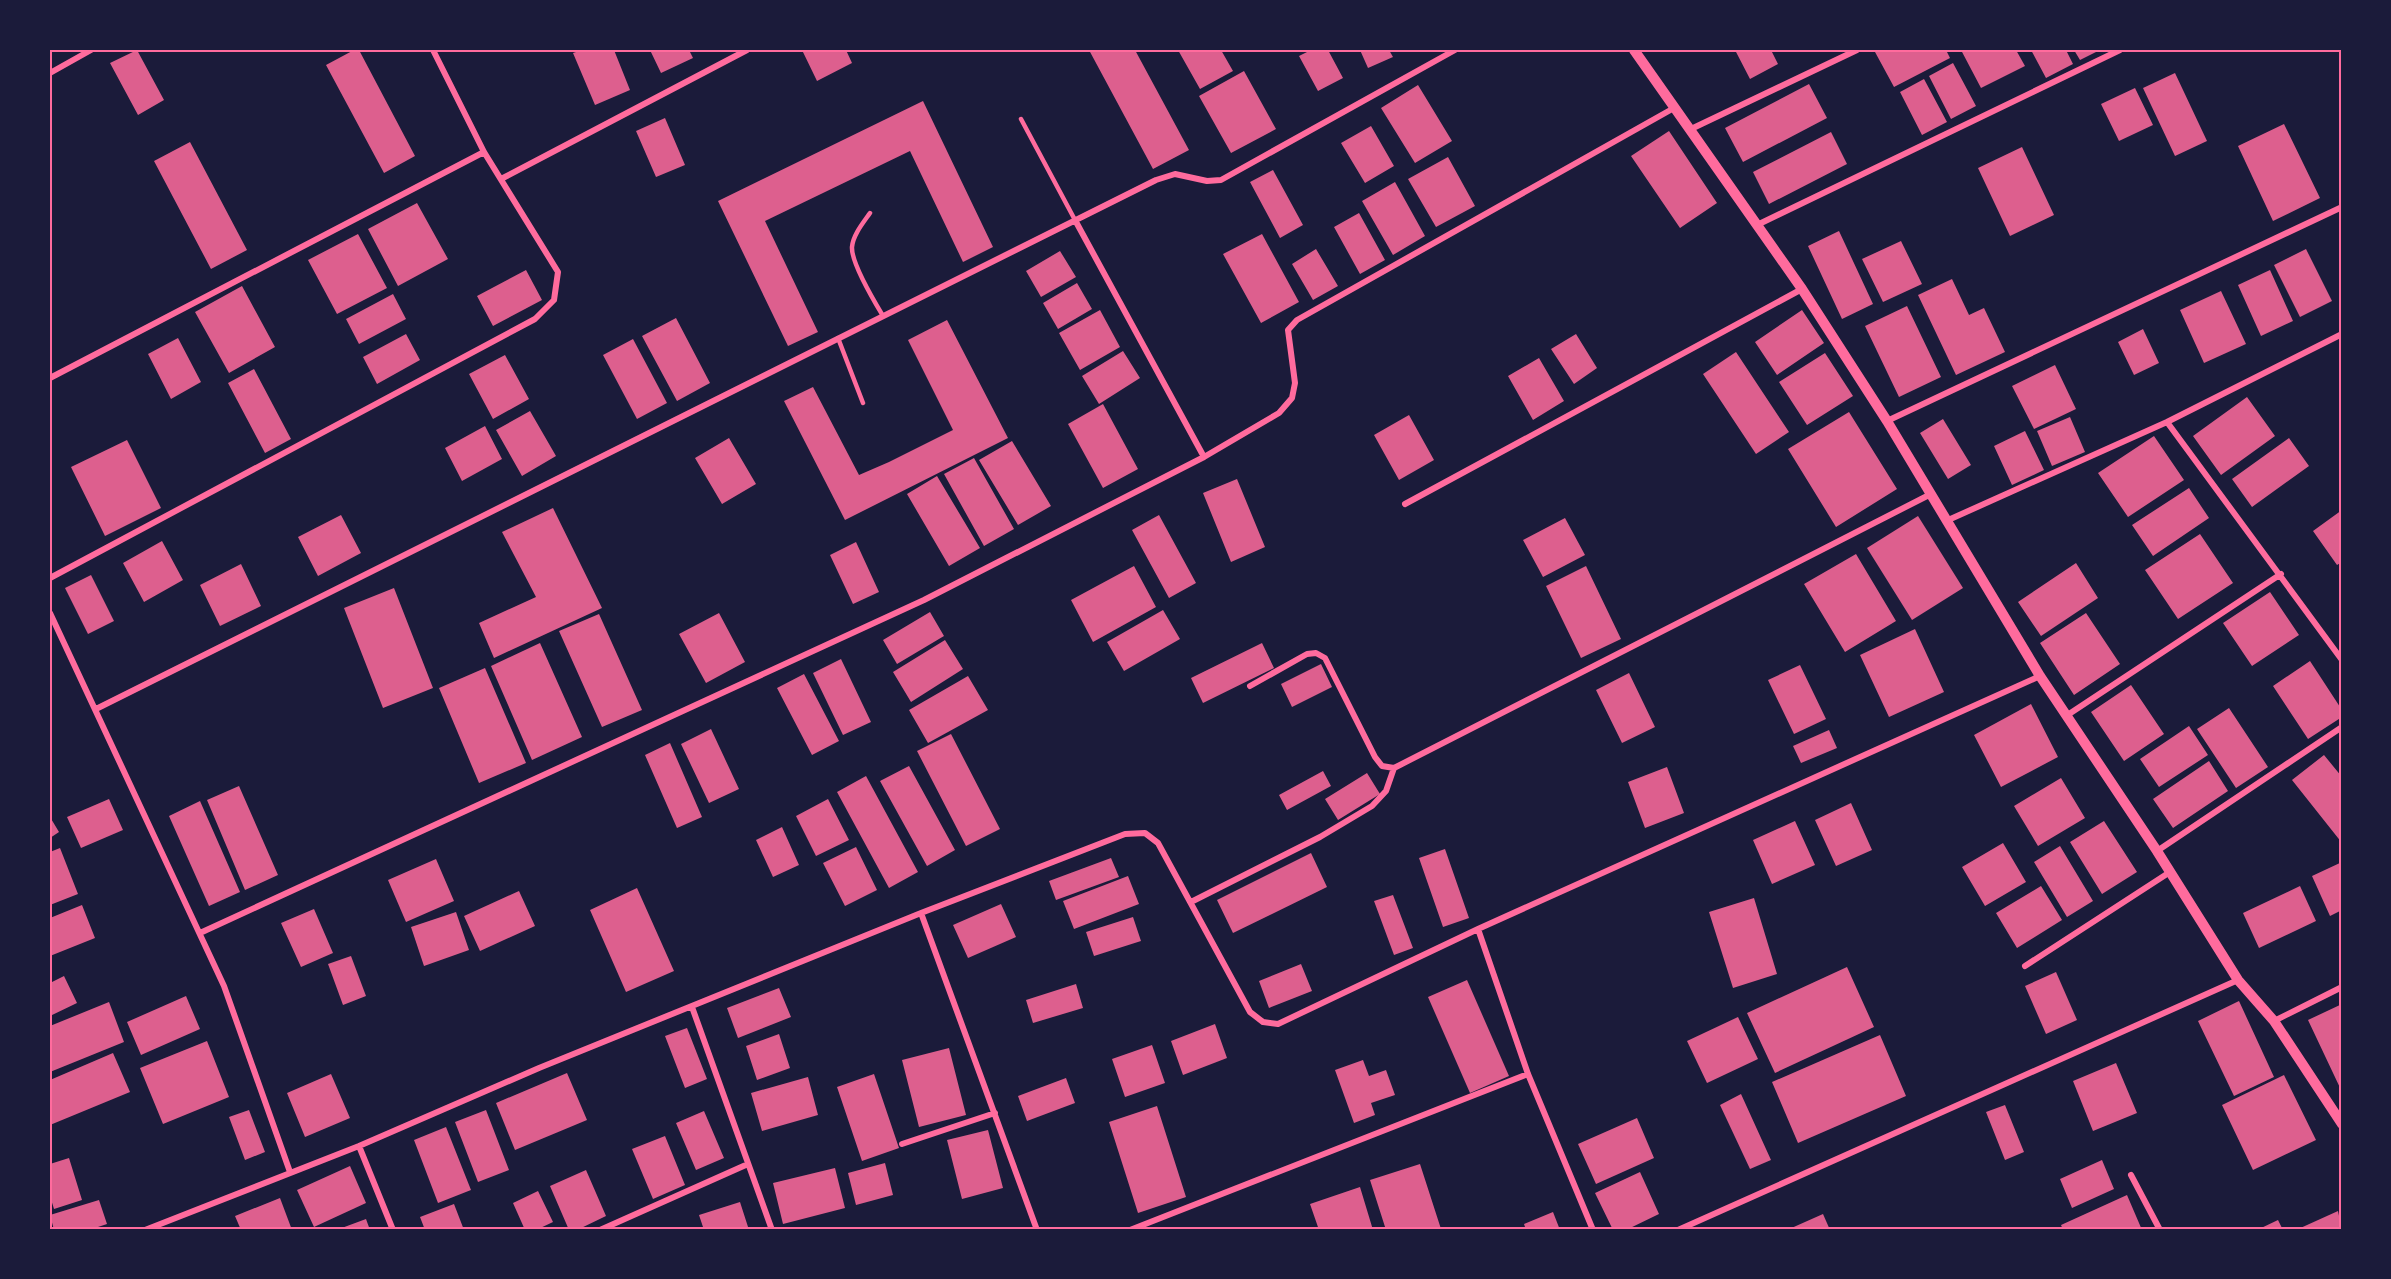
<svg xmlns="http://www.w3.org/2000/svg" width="2391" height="1279" font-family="'Source Sans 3',sans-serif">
<rect width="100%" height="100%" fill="#1b1b3a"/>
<path fill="#dd5f8e" d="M137,50L164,100L138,115L110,63Z
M354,50H359L415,156L384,173L326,65Z
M582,50H614L630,90L595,105L573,53Z
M650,50H689L693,58L661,73Z
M802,50H846L852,63L817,81Z
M1089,50H1135L1189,150L1153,169Z
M1178,50H1221L1233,71L1200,89Z
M1311,50H1328L1343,78L1318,91L1299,56Z
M1360,50H1389L1393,57L1368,68Z
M1735,50H1771L1778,64L1750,79Z
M1881,50H1946L1950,58L1894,87L1875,52Z
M1961,50H2016L2025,66L1981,88Z
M2031,50H2066L2073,64L2046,78Z
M2074,50H2100L2080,60Z
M1953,63L1976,106L1951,119L1929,76Z
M1244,71L1276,129L1231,153L1199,96Z
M2175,73L2207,141L2175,156L2143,88Z
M1924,79L1947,122L1922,135L1900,92Z
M1809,84L1827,118L1743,162L1725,128Z
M1418,85L1452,141L1415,163L1381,108Z
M2135,88L2153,125L2119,141L2101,104Z
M923,101L993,247L963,262L910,151L765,221L818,332L788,346L718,201Z
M665,118L685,165L656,177L636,131Z
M2284,124L2320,198L2273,221L2238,146Z
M1371,126L1394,166L1365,183L1341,143Z
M1669,131L1717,203L1680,228L1631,156Z
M1831,132L1847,164L1769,204L1753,172Z
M190,142L247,250L211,269L154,161Z
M2022,147L2054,215L2010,236L1978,168Z
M1448,157L1475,206L1436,227L1408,179Z
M1273,170L1303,225L1280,238L1250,182Z
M1395,182L1425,236L1393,255L1362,201Z
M417,203L448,259L398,286L368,229Z
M1359,213L1385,260L1360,274L1334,227Z
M1839,231L1873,304L1842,319L1808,246Z
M358,234L387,288L337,314L308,260Z
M1262,234L1299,302L1261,323L1223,254Z
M1901,241L1922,284L1883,302L1862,259Z
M1316,249L1338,286L1313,300L1292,264Z
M2306,249L2332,301L2300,317L2274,265Z
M1060,251L1076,277L1041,297L1026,271Z
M526,270L542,300L493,326L477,296Z
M2270,270L2293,321L2261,336L2238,285Z
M1952,279L1969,315L1984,308L2005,352L1956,375L1918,295Z
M1077,283L1092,309L1058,329L1043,303Z
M242,286L275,347L229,373L195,312Z
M2221,291L2246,344L2204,363L2180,310Z
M393,294L406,319L359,344L346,319Z
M1907,306L1941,377L1899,397L1865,326Z
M1100,310L1120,347L1080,370L1059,333Z
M1802,310L1824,343L1777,375L1755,342Z
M676,318L710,383L677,401L642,336Z
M947,320L1008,438L845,520L784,401L813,387L859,475L889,462L953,430L908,340Z
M2143,329L2159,363L2134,375L2118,342Z
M406,334L420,360L377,384L363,357Z
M1576,334L1597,368L1574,384L1551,349Z
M178,338L201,382L171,399L148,354Z
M633,339L667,403L637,419L603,355Z
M1123,351L1140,378L1099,404L1082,376Z
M1736,352L1789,432L1756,454L1703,374Z
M1825,353L1853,396L1807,425L1779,382Z
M505,355L529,399L493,419L469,374Z
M1539,358L1564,401L1533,420L1508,376Z
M2055,365L2076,409L2034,429L2012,386Z
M254,369L291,439L265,453L228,383Z
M2247,397L2275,436L2221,475L2193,436Z
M1103,404L1138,469L1103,488L1068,424Z
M530,411L556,456L522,476L496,430Z
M1849,412L1897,489L1836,527L1788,449Z
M1409,415L1434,460L1399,480L1374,435Z
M2070,417L2085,452L2052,466L2037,431Z
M1943,419L1971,465L1948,479L1920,433Z
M485,426L502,459L462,481L445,448Z
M2025,431L2044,470L2012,485L1994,446Z
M2154,436L2184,480L2128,517L2098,473Z
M729,438L756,484L722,504L695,458Z
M2289,438L2309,466L2252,507L2232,479Z
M127,440L161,508L105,536L71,467Z
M1012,441L1051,506L1018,525L979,460Z
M974,458L1014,529L984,546L944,474Z
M937,476L980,548L949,566L907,494Z
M1237,479L1265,547L1231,562L1203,493Z
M2189,488L2209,518L2153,556L2132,525Z
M553,508L602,608L494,658L479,623L536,597L502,532Z
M2342,510V562L2337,565L2313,531Z
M341,515L361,553L318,576L298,537Z
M1159,515L1196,583L1169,598L1132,530Z
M1918,516L1963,588L1912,620L1867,548Z
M1565,518L1585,555L1543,577L1523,540Z
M2200,534L2233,583L2178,619L2145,570Z
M162,541L183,580L144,602L123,563Z
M856,542L879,592L853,604L830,555Z
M1856,554L1896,621L1845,652L1804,584Z
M2076,563L2098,598L2041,636L2018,602Z
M241,564L261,606L220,626L200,585Z
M1134,566L1156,607L1093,642L1071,600Z
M1586,566L1621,639L1581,658L1546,586Z
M91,575L114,621L88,634L65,588Z
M394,588L433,688L383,708L344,608Z
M2270,592L2299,635L2252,666L2223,623Z
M1163,610L1180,639L1124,671L1107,642Z
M930,612L944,636L897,664L883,640Z
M719,613L745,662L706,683L679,634Z
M2086,613L2120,664L2074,695L2040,643Z
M599,614L642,710L602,727L559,631Z
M1915,629L1944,692L1889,717L1860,655Z
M945,640L963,669L911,702L893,672Z
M540,643L582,737L532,760L491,666Z
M1262,643L1274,668L1203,703L1191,678Z
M841,659L871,722L843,735L813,673Z
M2310,661L2342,710V717L2308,739L2273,686Z
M1321,664L1332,687L1292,707L1281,684Z
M1800,665L1826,719L1794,734L1768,680Z
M485,668L526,763L479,783L439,688Z
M1629,673L1655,727L1622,743L1596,690Z
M804,674L839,741L812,755L777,688Z
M968,676L988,710L928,743L909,710Z
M2131,685L2164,734L2124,761L2091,712Z
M2031,704L2058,757L2001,787L1974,735Z
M2229,708L2268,767L2236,788L2197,729Z
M2189,726L2208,755L2159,787L2140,759Z
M711,729L739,789L709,803L681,744Z
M1829,730L1837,748L1801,763L1793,746Z
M951,734L1000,829L966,846L917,751Z
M670,743L702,817L677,828L645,755Z
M2324,755L2342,777V843L2292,780Z
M2209,761L2228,791L2173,828L2153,799Z
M909,766L955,850L927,866L880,781Z
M1667,767L1684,813L1645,828L1628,782Z
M1323,771L1331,786L1287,810L1279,795Z
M1367,773L1380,794L1338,820L1325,799Z
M866,776L918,872L889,888L837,792Z
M2061,778L2085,818L2038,846L2014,806Z
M239,786L278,875L245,890L207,800Z
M109,799L123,830L81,848L67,817Z
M828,799L849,840L816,856L796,816Z
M200,801L240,892L209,906L169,816Z
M1851,803L1872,850L1836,866L1815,820Z
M50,817L59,832L50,838Z
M1795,821L1815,865L1772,884L1753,840Z
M2104,821L2137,872L2102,894L2070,842Z
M782,827L799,865L773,877L756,840Z
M2003,843L2026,882L1985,906L1962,867Z
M2060,846L2093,901L2067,917L2034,862Z
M856,847L877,890L845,906L823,863Z
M60,848L78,894L50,905V852Z
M1445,849L1469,918L1443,927L1419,858Z
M1311,853L1327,887L1233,933L1217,900Z
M1111,858L1119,877L1056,900L1049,881Z
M436,859L454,901L406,922L388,880Z
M2342,862V910L2330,916L2312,876Z
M1128,876L1139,904L1074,929L1063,901Z
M2041,886L2062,920L2017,948L1996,913Z
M2300,886L2316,921L2259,948L2243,913Z
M637,888L674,971L626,992L590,910Z
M519,891L535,926L480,951L464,916Z
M1393,895L1413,948L1394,955L1374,901Z
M1754,898L1777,974L1733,988L1709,912Z
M1001,904L1016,937L968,958L953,925Z
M82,905L95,938L50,956V918Z
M314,909L333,953L301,967L281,923Z
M456,912L469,950L424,966L411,927Z
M1133,917L1141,941L1094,956L1086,932Z
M351,956L366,996L343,1005L328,964Z
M1301,964L1312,991L1269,1008L1259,981Z
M1847,967L1874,1027L1775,1073L1747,1013Z
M2056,972L2077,1020L2046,1034L2025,986Z
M64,976L77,1003L50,1016V983Z
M1467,980L1509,1076L1470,1093L1428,997Z
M1076,984L1083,1008L1033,1023L1026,1000Z
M779,988L791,1017L738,1038L727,1008Z
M186,996L200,1029L141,1055L127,1022Z
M2239,1001L2274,1077L2234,1096L2198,1021Z
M109,1002L124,1042L50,1072V1026Z
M2342,1004V1092L2308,1020Z
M1738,1017L1758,1059L1707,1083L1687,1041Z
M1215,1024L1227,1058L1183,1075L1171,1041Z
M687,1028L707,1079L685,1088L665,1036Z
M779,1034L790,1068L757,1080L746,1046Z
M1880,1035L1906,1096L1798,1143L1772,1082Z
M207,1041L229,1097L163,1124L140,1068Z
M1152,1045L1165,1083L1125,1097L1112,1059Z
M949,1048L966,1115L919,1127L902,1060Z
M113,1053L130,1092L50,1125V1080Z
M1363,1060L1369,1076L1386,1070L1395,1095L1371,1103L1375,1115L1354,1123L1335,1070Z
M2116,1063L2137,1113L2093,1131L2073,1081Z
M567,1073L587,1120L515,1150L496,1103Z
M331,1074L350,1118L305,1137L287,1093Z
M874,1074L899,1148L862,1161L837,1087Z
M2284,1075L2316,1140L2253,1170L2222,1105Z
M808,1077L818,1115L762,1131L751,1093Z
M1066,1078L1075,1103L1027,1121L1018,1096Z
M1741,1094L1771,1160L1750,1169L1720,1105Z
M2005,1105L2024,1152L2005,1160L1986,1112Z
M1157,1106L1186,1197L1138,1213L1109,1122Z
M249,1110L265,1152L245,1160L229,1117Z
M486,1110L509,1170L478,1182L455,1122Z
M704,1111L724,1158L696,1170L676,1123Z
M1637,1118L1654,1158L1596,1184L1578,1144Z
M446,1127L471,1190L438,1203L414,1140Z
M988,1130L1003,1188L962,1199L947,1140Z
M665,1136L685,1185L653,1199L632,1149Z
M69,1158L82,1200L54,1209L50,1196V1164Z
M2102,1160L2114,1189L2072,1208L2060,1179Z
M885,1163L893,1195L856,1205L848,1173Z
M1420,1164L1441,1229L1386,1230L1370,1180Z
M350,1166L366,1203L314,1227L297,1190Z
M835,1168L845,1208L783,1224L773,1183Z
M586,1170L606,1216L577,1230H569L550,1186Z
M1640,1172L1659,1214L1626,1230H1613L1595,1193Z
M1360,1187L1373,1230H1319L1310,1204Z
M538,1191L553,1222L536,1230H525L513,1203Z
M2127,1195L2142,1230H2063L2061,1225Z
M280,1198L292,1230H241L235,1216Z
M99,1200L107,1224L89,1230H54L50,1215Z
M740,1202L749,1230H704L699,1215Z
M454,1204L464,1230H425L420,1217Z
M2338,1211L2342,1230H2296Z
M1553,1212L1560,1230H1526L1524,1224Z
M1823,1214L1830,1230H1787Z
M366,1219L370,1230H339V1229Z
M2278,1220L2283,1230H2257Z"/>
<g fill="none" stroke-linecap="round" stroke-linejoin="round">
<path stroke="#ff6b9d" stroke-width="4.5" d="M1021,119L1075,220
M870,213C863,223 853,235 852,247C851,263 874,301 883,316
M838,338L863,403"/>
<path stroke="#ff6b9d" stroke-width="6" d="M50,73L91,50
M1691,129L1857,50
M501,179L747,50
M1075,220L1204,457
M1757,225L2120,50
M50,378L484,152
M1887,421L2342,207
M2167,422L2342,660
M1405,504L1802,289
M1946,521L2167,422L2342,334
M50,578L535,319L554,300L558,272L484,152L433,50
M50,613L224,986L290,1172
M1250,686L1307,654L1316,653L1325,658L1375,757L1382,766L1394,768L1931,494
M96,709L1156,180L1175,174L1207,181L1221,180L1455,50
M2066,716L2281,574
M2157,851L2342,727
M1191,902L1320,837L1372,806L1386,791L1394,768
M921,913L1037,1230
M1478,929L1528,1074L1593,1230
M200,933L924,600L1204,457L1279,413L1292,398L1295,383L1288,330L1297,320L1674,108
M2025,966L2170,872
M692,1007L772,1230
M2274,1021L2342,987
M902,1144L995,1113
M359,1146L393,1230
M2131,1175L2160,1230
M145,1230L359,1146L539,1068L921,913L1125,834L1145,833L1158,843L1250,1012L1263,1022L1278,1024L1478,929L2040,676
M600,1230L748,1164
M1130,1230L1528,1074
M1678,1230L2238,980"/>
<path stroke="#ff6b9d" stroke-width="10" d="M1634,50L1802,289L1887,421L2040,676L2157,851L2238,980L2274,1021L2342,1124"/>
</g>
<rect width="2391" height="1279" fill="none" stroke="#1b1b3a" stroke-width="102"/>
<rect x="51" y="51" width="2289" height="1177" fill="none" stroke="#ff6b9d" stroke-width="2"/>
</svg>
